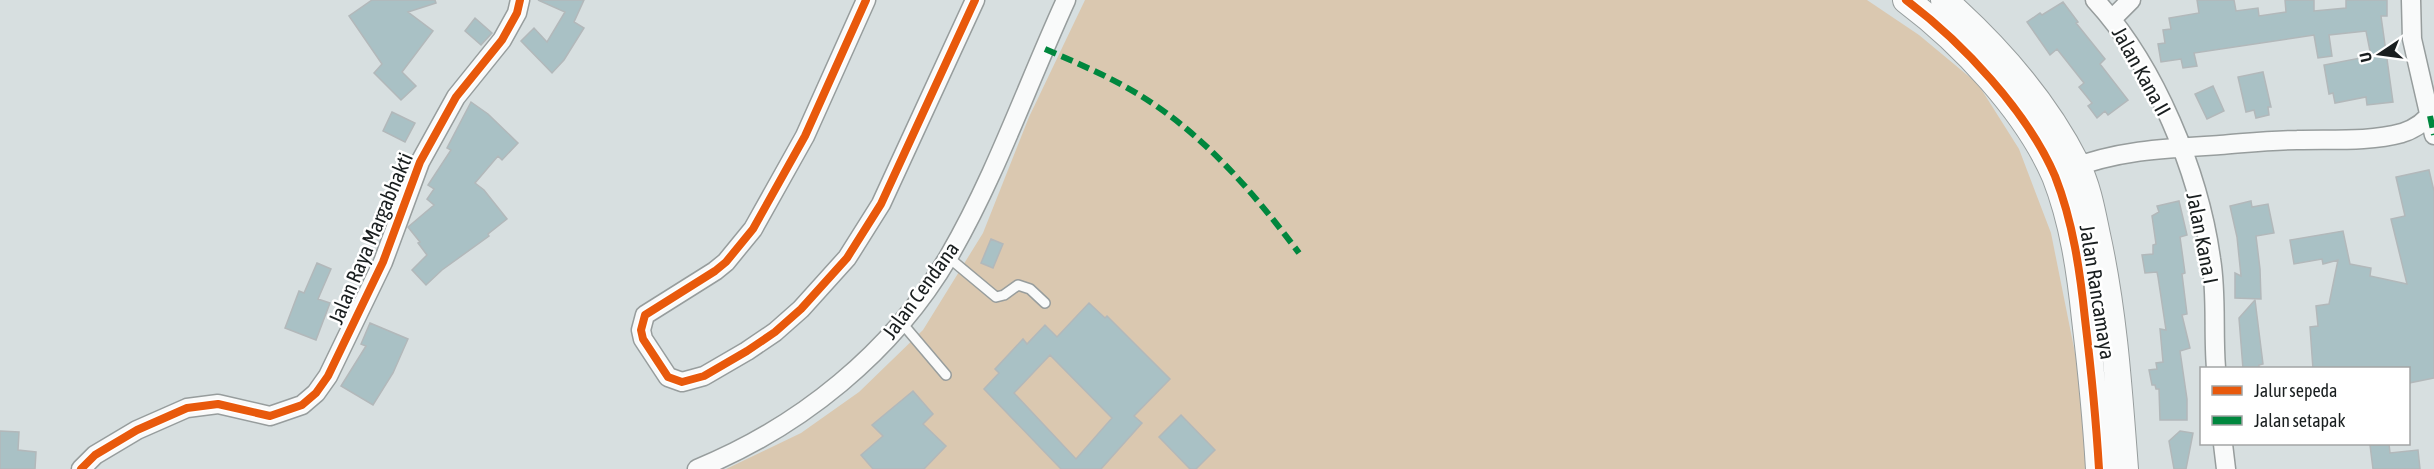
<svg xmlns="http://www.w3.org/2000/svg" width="2434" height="469" font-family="'Asap Condensed',sans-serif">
<rect width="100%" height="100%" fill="#d7dfe0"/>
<path fill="#dac8b0" d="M1085,0H1867L1919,35L1978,84L2019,149L2051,233L2081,383L2087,469H726L801,433L859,392L923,330L983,233L1029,117Z"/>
<path fill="#a9c1c5" stroke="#b2b8ba" stroke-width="1.5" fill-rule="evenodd" d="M372,0H435L436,3L408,12L433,31L402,72L416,86L401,100L374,73L382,64L349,16Z
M538,0H584L574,22L584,28L564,60L552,73L521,41L534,28L547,42L565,12Z
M2197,0H2234L2236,11L2258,8L2259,16L2286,12L2285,0H2314V11L2346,8V0H2387V16H2381L2393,102L2367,105L2366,97L2335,103L2333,93L2329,94L2324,65L2371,56L2366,31L2329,35L2332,56L2318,58L2314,35L2194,53L2197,66L2183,68L2181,59L2161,62L2158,44L2165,43L2163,30L2171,29L2169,18L2199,13Z
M2063,2L2078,22L2076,23L2105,59L2100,64L2128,100L2108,115L2105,111L2097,118L2088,106L2092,103L2079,87L2084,83L2057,49L2050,55L2027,22L2040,13L2042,15Z
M475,18L492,33L481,45L465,31Z
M2263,72L2271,107H2268L2269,115L2256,118L2254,110L2246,112L2238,77Z
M2213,86L2224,111L2207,119L2195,94Z
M471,102L488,114L518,143L502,160L498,156L475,183L484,190L507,219L488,234L489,236L442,270L426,285L412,270L427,255L418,243L420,242L408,227L434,205L427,199L434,189L428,185L451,150L447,148Z
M392,112L415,123L405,142L383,131Z
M2429,170L2434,191V378L2409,383V369H2313L2310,327L2318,326L2316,306L2329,304L2338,260L2323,264L2322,259L2294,264L2290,240L2343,231L2350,264L2371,268L2370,276L2407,284L2391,219L2405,216L2396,177Z
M2179,201L2187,235L2180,237L2185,273L2182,274L2187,314L2182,315L2190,348L2180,351L2187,399V420H2160L2159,389H2156L2155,385H2152L2149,370L2157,369L2156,363L2163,362L2160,329L2166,330L2158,277L2157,272L2145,273L2142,255L2153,254V245L2156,244L2152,216L2159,212L2157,206Z
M2251,201L2252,207L2268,204L2274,233L2256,236L2260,269L2261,299L2235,298V273L2241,276L2237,237L2230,206Z
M991,239L1003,244L993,268L981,263Z
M317,263L331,269L318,299L330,303L316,340L285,328L299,291L304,293Z
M2255,300L2263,364L2259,365V369H2243L2239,318Z
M1089,303L1105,318L1107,316L1170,379L1134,416L1142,423L1101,469H1061L984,389L999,373L995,369L1023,339L1027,344L1045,325L1057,337ZM1050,355L1112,418L1076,459L1014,393Z
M370,323L408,339L393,373L373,405L341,386L366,346L361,344Z
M913,391L933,414L923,424L946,446L924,469H873L861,455L883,436L872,425Z
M1181,415L1215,450L1196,469H1190L1159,437Z
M0,431L19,432L18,450L36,452L35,469H0Z
M2180,431L2193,433L2186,469H2174L2169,441Z
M2389,444L2390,453L2418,450L2420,469H2373L2370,445Z"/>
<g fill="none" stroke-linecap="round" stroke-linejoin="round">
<defs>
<path id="lane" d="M948,257L996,297L1004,295L1018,285L1030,289L1045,303
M901,322L946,375"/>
<path id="street" d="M866,0L805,136L753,229L726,262L715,271L645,315L641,330L643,339L668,377L682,382L704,376L747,351L775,332L801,309L847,258L881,204L975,0
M2095,0C2155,65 2199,172 2211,259C2217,295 2213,332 2216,368
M2411,0L2412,39L2434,135
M2112,19L2131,0
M2067,170C2117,150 2167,148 2220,145C2246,143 2271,140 2297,140C2331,139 2369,142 2402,133C2415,129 2427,120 2434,109
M2223,444L2226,469
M81,469L95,455L137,430L187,408L218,404L270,416L302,405L316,393L328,376L383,262L420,162L456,97L502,40L517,13L520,0
M697,469C800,427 893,352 949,256C996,175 1027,85 1066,0"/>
<path id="secondary" d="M1906,0C1962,42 2027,111 2055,176C2073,222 2080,271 2085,319C2091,369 2096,419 2099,469
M1944,0C1997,47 2045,101 2077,165C2088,187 2092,211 2097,235C2114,312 2119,390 2125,469"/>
</defs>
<use href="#lane" stroke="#979d9d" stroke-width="12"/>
<use href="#street" stroke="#979d9d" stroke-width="21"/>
<use href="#secondary" stroke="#979d9d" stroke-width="28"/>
<use href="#lane" stroke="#f9fafa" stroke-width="9"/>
<use href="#street" stroke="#f9fafa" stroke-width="18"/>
<use href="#secondary" stroke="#f9fafa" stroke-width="26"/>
<path stroke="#00873e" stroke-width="6" stroke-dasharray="12 6" stroke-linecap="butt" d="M1045,49C1072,61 1099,72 1124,86C1197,126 1250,188 1299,253
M2430,116L2434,135"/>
<defs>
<path id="cycleway" d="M866,0L805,136L753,229L726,262L715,271L645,315L641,330L643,339L668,377L682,382L704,376L747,351L775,332L801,309L847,258L881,204L975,0
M1906,0C1962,42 2027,111 2055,176C2073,222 2080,271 2085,319C2091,369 2096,419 2099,469
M81,469L95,455L137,430L187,408L218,404L270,416L302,405L316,393L328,376L383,262L420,162L456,97L502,40L517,13L520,0"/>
</defs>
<use href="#cycleway" stroke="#fff" stroke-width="11"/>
<use href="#cycleway" stroke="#e8590c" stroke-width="8"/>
</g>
<g text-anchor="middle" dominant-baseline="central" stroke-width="5" stroke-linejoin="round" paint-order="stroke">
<g font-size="21" fill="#191e1f" stroke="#fff">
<text transform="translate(2142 71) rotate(61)">Jalan Kana II</text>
<text transform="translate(370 238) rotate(-67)">Jalan Raya Margabhakti</text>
<text transform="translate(2203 238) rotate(79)">Jalan Kana I</text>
<text transform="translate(920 290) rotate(-54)">Jalan Cendana</text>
<text transform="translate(2098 292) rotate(81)">Jalan Rancamaya</text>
</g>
</g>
<rect x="2200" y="367" width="210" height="78" fill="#ffffff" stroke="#a3a5a5" stroke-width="1.5"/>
<rect x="2212" y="386" width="30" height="9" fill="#e8590c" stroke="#a3a5a5" stroke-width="1.5"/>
<text x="2254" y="397" font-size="18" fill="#191e1f">Jalur sepeda</text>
<rect x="2212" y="416" width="30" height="9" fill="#00873e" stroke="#a3a5a5" stroke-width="1.5"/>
<text x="2254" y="427" font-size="18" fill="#191e1f">Jalan setapak</text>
<g transform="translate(2380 54) rotate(257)" stroke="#ffffff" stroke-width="4.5" paint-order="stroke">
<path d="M0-4.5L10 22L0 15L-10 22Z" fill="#191e1f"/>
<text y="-9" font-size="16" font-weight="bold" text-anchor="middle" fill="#191e1f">U</text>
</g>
</svg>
